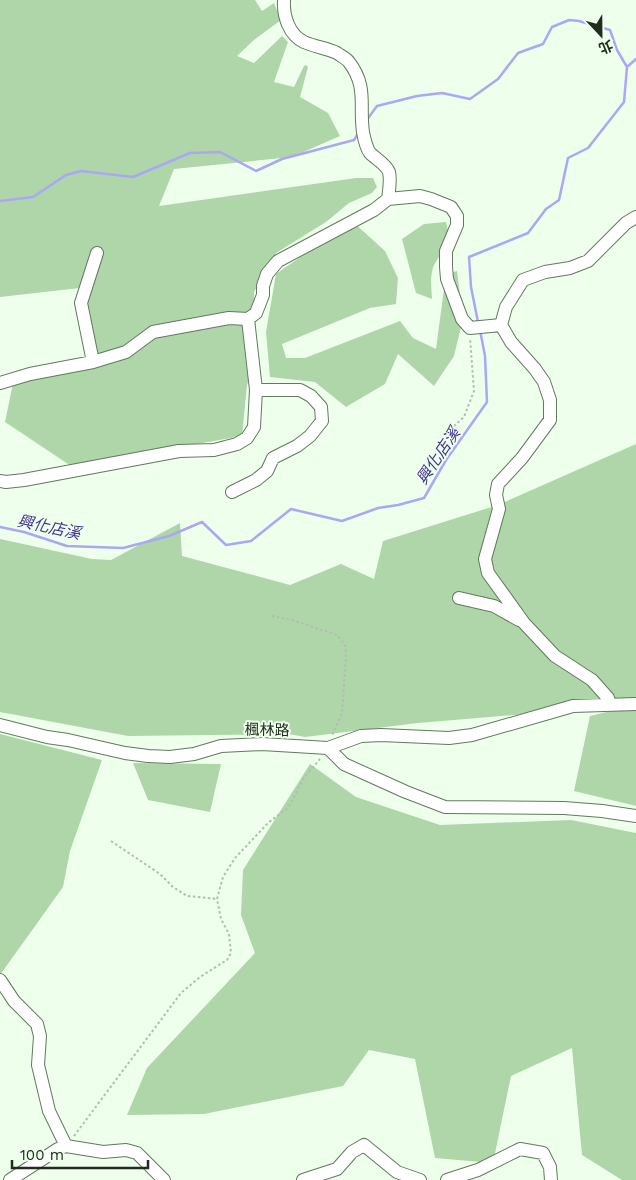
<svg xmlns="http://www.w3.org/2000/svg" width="636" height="1180" font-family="'Work Sans','Noto Sans TC',sans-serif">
<rect width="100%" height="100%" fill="#eeffec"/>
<path fill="#aed6a9" d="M0,0H255L262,11L274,3L281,20L254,40L237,56L254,63L282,36L288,42L274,82L294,87L304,66L306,65L308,67L300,97L328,113L340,136L292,157L174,169L159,206L356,178H373L377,187L372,193L349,203L326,222L276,253L254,292L256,334L252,372L247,385L242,436L71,466L5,422L13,383L100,363L80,288L0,297Z
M352,221L385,251L398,278L396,304L370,308L282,344L286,358H305L400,321L413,338L436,349L446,274L457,271L463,319L454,356L434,386L398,354L385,384L346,407L315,382L270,377L266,332L276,274Z
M446,222L451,243C430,266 430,269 432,299L416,293L402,239L424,224Z
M636,444V709L629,710L636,711V806L574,791L590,716L615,710L513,715L418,723L305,737L289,734L128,736L0,712V539L92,559L111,560L180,523L182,556L290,585L341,564L374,579L383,541L498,505Z
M0,734L102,760L70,851L63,887L0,975Z
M133,763L221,764L210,812L148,800Z
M310,764L356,797L440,825L571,820L636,833V1180H622L582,1155L572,1048L511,1076L493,1163L435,1158L415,1059L369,1050L343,1086L204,1114L127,1115L147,1068L255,953L241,915L243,870Z"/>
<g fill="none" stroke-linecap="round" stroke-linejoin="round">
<path stroke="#aba7f6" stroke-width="2.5" d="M366,121L377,106L417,96L442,93L470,99L498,79L518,53L543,44L552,27L569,20L579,21L610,30L617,50L627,67
M0,201L33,197L66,175L81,171L133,177L190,153L220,152L256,171L282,159L354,140L359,132
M478,322L471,287L469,257L528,233L546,209L559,200L568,158L588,148L624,102L627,67L636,59
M0,527L24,532L67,546L123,548L169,536L202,522L226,545L251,541L291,509L342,521L378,508L398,505L424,498L446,460L487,402L485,356L480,330"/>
<defs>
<path id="minor" d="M284,0C283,16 289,35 304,42C315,47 327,48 337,53C341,56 346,58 349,62C368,87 359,105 363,132C364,138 367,149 370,153C376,159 386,164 389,172C391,180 389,191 388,199
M248,319L256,313L263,295V286L267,274L278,261L374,210L388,199L420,196L431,199L451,207L457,216V225L446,251V267L447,279L462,319L470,328L501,325
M93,362L81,303L97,253
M0,383L30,374L93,362L126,352L153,332L229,318L248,319L256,390L254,427L247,438L237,444L214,450L179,451L24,480L6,482L0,481
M232,492L256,480L267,471L273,458L297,446L310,436L322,421L321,407L311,396L300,390H256
M459,598L494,606L519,620
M609,703L608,698L592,680L555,656L524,623L488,573L485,559L499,509L496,495L498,484L522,458L550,420V400L544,382L535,369L511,342L501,325L506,307L523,280L545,272L570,268L588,261L626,223L636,217
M0,725L47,737L68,740L125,753L148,756L170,757L194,754L221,746L262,744L328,748L361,736L381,735L449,738L472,735L573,706L636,704
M328,748L344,764L406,792L445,807L564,808L602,811L636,816
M0,980L14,1001L37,1024L40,1036L38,1065L49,1111L66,1146L103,1152L126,1150L137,1153L164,1180
M10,1180L58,1149L66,1146
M303,1180L337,1169L352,1152L364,1145L397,1172L420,1180
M447,1180L478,1170L520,1149L543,1153L550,1167L551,1180"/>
</defs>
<use href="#minor" stroke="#62795f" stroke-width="14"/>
<path stroke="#b0bfaf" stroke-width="2" stroke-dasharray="2.5 2.5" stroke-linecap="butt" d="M428,468L442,437L464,417L474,391L470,338
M272,616L292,620L337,635L345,645L346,656L342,714L332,735
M111,841L160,874L173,887L187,896L217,899
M74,1136L181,993L200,977L227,960L231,953L229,934L221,919L217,899L223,877L235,858L269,822L288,808L304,778L320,759"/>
<use href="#minor" stroke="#fff" stroke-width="12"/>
</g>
<g text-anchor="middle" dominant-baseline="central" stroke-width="4" stroke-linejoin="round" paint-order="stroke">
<g font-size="15" fill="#212b20" stroke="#eeffec">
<text transform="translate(267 730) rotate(1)">楓林路</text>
</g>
<g font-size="16" font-style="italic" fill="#43348e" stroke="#eeffec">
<text transform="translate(438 456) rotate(-56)">興化店溪</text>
<text transform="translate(49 527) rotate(12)">興化店溪</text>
</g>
</g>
<g transform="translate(601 35) rotate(158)" stroke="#eeffec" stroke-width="4" paint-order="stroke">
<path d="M0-4L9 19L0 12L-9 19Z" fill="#212b20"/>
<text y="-8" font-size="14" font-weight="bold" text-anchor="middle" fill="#212b20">北</text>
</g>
<path d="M12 1160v8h136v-8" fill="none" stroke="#212b20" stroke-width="2.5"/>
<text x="20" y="1160" font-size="15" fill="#212b20" stroke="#eeffec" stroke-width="4" paint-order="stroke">100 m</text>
</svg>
